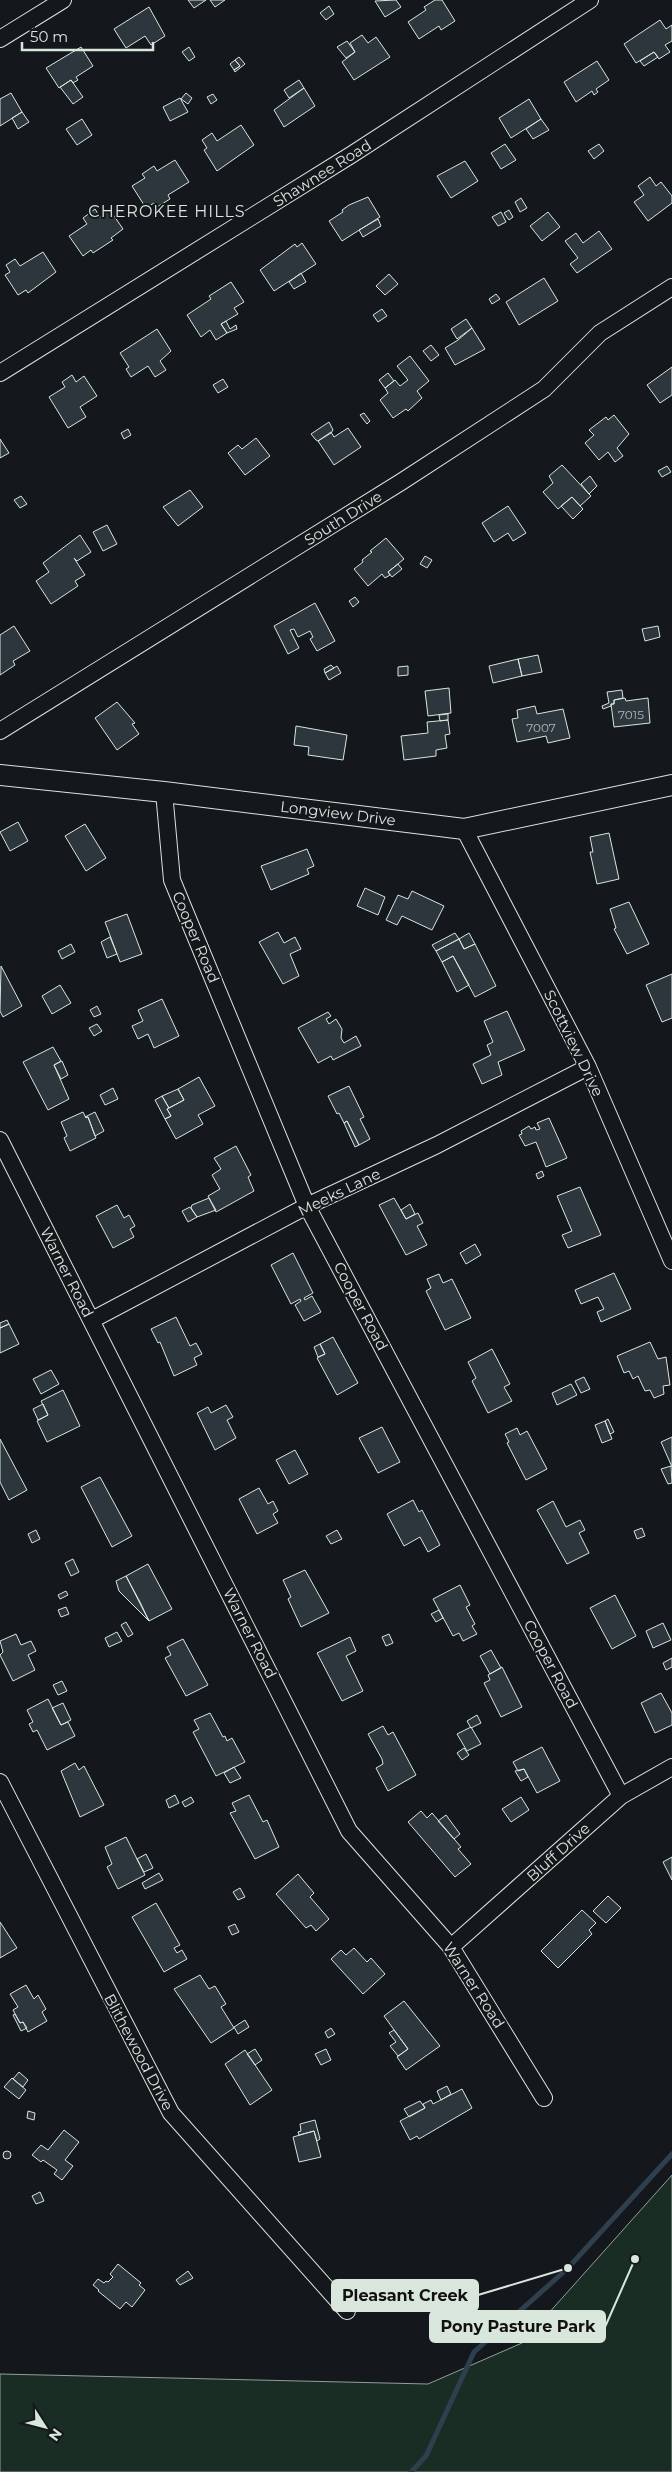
<svg xmlns="http://www.w3.org/2000/svg" width="672" height="2472" font-family="Montserrat,sans-serif">
<rect width="100%" height="100%" fill="#14181c"/>
<path fill="#1a2d24" stroke="#939e99" d="M672,2175V2472H0V2374L428,2384L522,2343Z"/>
<g fill="none" stroke-linecap="round" stroke-linejoin="round">
<path stroke="#2f3f4d" stroke-width="5" d="M411,2472L426,2456L474,2352L568,2268L672,2154"/>
</g>
<path fill="#2c363c" stroke="#d8e6dc" d="M188,0H206L194,8Z
M210,0H225L215,7Z
M396,0L401,7L385,17L375,1Z
M435,0H442L455,21L441,30L439,26L419,39L408,22L426,10L424,7Z
M329,6L334,14L326,20L320,13Z
M149,7L165,36L151,45L145,36L126,48L114,29Z
M660,20L666,29L672,25V41L665,45L670,52L659,59L654,52L636,63L624,44Z
M362,35L368,43L376,37L390,57L354,80L342,62L355,52L350,43Z
M347,41L355,52L346,58L337,47Z
M81,47L93,66L76,77L78,80L73,83L71,80L59,88L46,68Z
M189,47L195,57L189,61L182,52Z
M654,52L658,57L644,66L640,61Z
M239,57L245,64L235,72L234,70L240,66L235,60Z
M235,60L240,66L234,70L230,64Z
M597,61L609,80L596,89L598,92L594,95L592,91L576,102L564,82Z
M71,80L83,97L73,104L60,87Z
M299,80L304,88L289,98L284,90Z
M304,88L315,106L284,127L274,110Z
M11,93L22,112L0,126V99Z
M186,93L192,98L188,104L181,99Z
M213,94L217,100L211,104L207,97Z
M180,98L188,112L170,121L163,107Z
M529,99L541,119L511,138L499,118Z
M22,112L29,122L18,129L12,118Z
M82,119L92,135L77,145L66,129Z
M541,119L549,130L533,139L526,129Z
M241,125L254,145L217,171L204,150L207,148L202,140L212,133L217,141Z
M505,144L516,160L501,169L491,153Z
M599,144L604,151L594,159L588,151Z
M175,160L189,182L168,195L170,199L157,207L154,203L146,208L132,186L145,178L142,174L154,166L157,171Z
M465,161L478,181L451,198L437,176Z
M650,177L656,186L661,182L672,196V203L648,221L634,202L644,195L638,186Z
M368,197L380,217L342,241L329,221L343,212L342,210L349,205Z
M521,198L527,208L520,212L515,202Z
M95,209L100,217L110,210L123,229L111,238L113,240L93,253L91,250L83,256L69,236L87,224L83,218Z
M509,210L513,217L509,220L504,213Z
M501,212L506,222L498,226L492,217Z
M548,212L560,227L542,241L530,226Z
M378,219L381,226L363,237L359,230Z
M599,231L612,249L577,273L570,264L578,258L565,241L576,233L583,243Z
M302,243L316,264L274,291L260,270L295,244L297,247Z
M43,252L56,272L28,293L26,290L18,295L5,275L10,272L6,265L15,259L20,266Z
M301,273L306,282L294,289L289,282Z
M389,274L398,284L385,295L376,286Z
M544,278L558,301L519,325L506,302Z
M231,282L244,302L234,308L238,314L221,324L227,333L216,340L210,330L201,337L187,315L211,299L209,296Z
M496,294L500,299L492,304L489,299Z
M382,309L387,316L378,322L373,315Z
M466,319L472,328L457,339L451,329Z
M226,321L230,329L236,325L237,329L227,333L221,324Z
M472,328L485,349L455,365L445,348L458,340Z
M157,329L171,351L160,361L166,370L155,377L148,366L131,377L126,369L129,367L120,353Z
M431,345L439,355L431,361L423,351Z
M410,356L429,381L417,391L422,398L408,411L406,409L393,418L380,400L388,393L385,388L395,380L400,386L408,380L397,366Z
M672,367V395L660,403L647,385Z
M388,373L394,381L385,388L379,380Z
M72,375L76,382L84,376L97,396L80,407L86,417L68,428L49,397L65,387L62,382Z
M223,379L228,387L218,393L213,385Z
M364,413L370,421L367,424L360,415Z
M614,415L629,434L617,448L623,456L615,462L608,452L599,460L585,443L594,435L589,430L606,417L608,420Z
M329,422L333,430L331,433L318,441L316,440L311,434Z
M348,428L361,447L334,465L318,441L331,432L334,437Z
M128,429L131,435L124,439L121,433Z
M256,438L270,456L245,475L228,453L238,445L242,449Z
M0,439L9,453L0,458Z
M562,465L591,496L580,506L572,497L558,509L543,492L553,483L549,476Z
M667,466L671,472L662,477L658,471Z
M590,476L597,486L589,494L581,484Z
M190,490L203,507L178,526L163,507Z
M21,496L27,504L20,508L14,500Z
M572,497L583,509L573,519L561,506Z
M508,506L526,533L513,541L508,533L494,542L482,523Z
M107,525L117,544L103,551L93,532Z
M80,535L91,552L77,561L74,558L85,575L75,581L78,586L51,604L36,581L49,572L43,563Z
M386,538L404,559L388,572L390,575L385,578L382,574L368,586L354,569L363,562L362,560L372,552L370,551Z
M425,556L432,560L427,568L420,564Z
M398,564L402,569L392,577L388,572Z
M355,597L359,602L353,607L349,601Z
M315,603L335,641L317,651L310,639L313,637L310,631L298,637L294,629L290,630L299,648L288,654L274,626Z
M14,626L30,651L13,661L15,665L0,675V635Z
M658,626L660,637L645,641L642,629Z
M538,655L542,672L522,676L518,659Z
M518,659L522,676L493,683L489,666Z
M331,665L334,668L325,673L324,669Z
M337,666L341,673L329,680L325,673Z
M408,666V675L398,676V667Z
M449,688L451,713L428,716L425,691Z
M622,690L623,698L614,700V704H611V706L603,709L602,706L609,703L607,692Z
M625,698L626,701L648,698L650,723L614,727L611,704H614V700Z
M117,702L135,723L132,724L139,734L117,750L95,718Z
M535,706L537,714L563,709L570,738L548,743L546,736L517,742L512,719L518,718L517,710Z
M448,714V720L440,721L439,715Z
M448,720L450,734L445,735L447,748L436,750V756L404,760L401,736L428,733L427,722Z
M296,726L347,735L343,760L308,755L309,747L294,745Z
M18,822L28,841L10,851L0,832Z
M85,824L106,858L86,871L65,836Z
M609,833L619,879L597,884L590,852H593L590,837Z
M307,849L314,866L307,869L309,874L271,890L261,866Z
M365,888L385,897L378,915L357,906Z
M412,891L444,906L432,930L402,916L397,925L386,920L398,895L408,899Z
M629,902L649,944L627,954L614,929L616,928L610,909Z
M127,914L142,954L120,962L105,922Z
M278,932L284,943L295,937L301,949L290,954L299,976L283,984L259,942Z
M455,933L459,939L436,951L432,945Z
M469,933L475,944L464,949L459,939Z
M110,937L117,954L107,958L101,942Z
M459,939L464,949L475,944L496,986L475,997L453,956L442,962L436,951Z
M71,944L75,952L62,959L58,951Z
M453,956L469,985L457,992L442,962Z
M1,966L22,1006L3,1017L0,1011Z
M672,974V1018L662,1022L646,985Z
M60,985L71,1003L52,1014L42,996Z
M162,999L179,1036L154,1048L148,1034L138,1039L132,1026L143,1021L138,1010Z
M97,1006L101,1014L94,1017L90,1010Z
M507,1011L525,1050L498,1062L502,1075L482,1084L473,1064L491,1055L487,1045L493,1042L484,1021Z
M328,1012L331,1016L326,1019L329,1024L336,1019L342,1029L341,1038L344,1043L356,1036L361,1046L333,1060L331,1056L318,1063L298,1028Z
M97,1024L102,1031L94,1036L89,1028Z
M53,1047L61,1061L54,1065L69,1099L48,1110L23,1062Z
M62,1061L68,1075L61,1079L54,1065Z
M199,1077L215,1106L198,1115L203,1124L176,1139L165,1119L171,1116L167,1109L184,1100L178,1089Z
M349,1086L364,1117L360,1119L370,1139L359,1145L347,1121L344,1123L339,1113L337,1114L328,1096Z
M113,1088L118,1099L105,1105L100,1095Z
M178,1089L184,1100L169,1108L162,1096Z
M162,1096L169,1108L167,1109L171,1116L165,1119L155,1100Z
M83,1112L86,1118L88,1117L96,1138L70,1151L64,1138L67,1136L61,1122Z
M95,1112L104,1131L95,1136L88,1117H85Z
M549,1118L567,1158L546,1167L536,1142L525,1146L519,1135L522,1134L521,1131L529,1126L531,1129L535,1127L536,1130L540,1129L537,1123Z
M347,1121L359,1145L355,1147L344,1123Z
M236,1146L251,1175L248,1177L254,1191L216,1212L208,1196L220,1189L212,1175L221,1169L214,1158Z
M542,1171L544,1176L538,1179L536,1174Z
M580,1187L601,1235L568,1248L562,1235L572,1231L557,1196Z
M209,1198L216,1210L197,1217L191,1208L192,1205Z
M394,1198L406,1219L418,1213L423,1223L417,1226L427,1245L406,1255L379,1205Z
M410,1204L415,1214L406,1219L401,1210Z
M117,1205L124,1218L129,1215L135,1226L130,1229L134,1237L113,1248L96,1216Z
M190,1207L197,1217L188,1222L182,1211Z
M475,1244L481,1255L466,1264L460,1253Z
M293,1253L313,1293L304,1298L305,1300L312,1296L321,1312L304,1321L295,1305L301,1301L300,1299L291,1304L271,1265Z
M614,1273L631,1309L601,1322L597,1312L604,1309L598,1297L581,1304L575,1290Z
M439,1274L443,1283L452,1279L471,1318L445,1330L426,1291L431,1288L427,1279Z
M176,1317L190,1346L196,1343L202,1354L194,1358L197,1365L174,1376L160,1342L158,1343L151,1329Z
M7,1320L9,1324L0,1328V1323Z
M9,1324L19,1344L0,1353V1328Z
M333,1337L358,1383L337,1395L317,1358L325,1354L320,1344Z
M650,1342L658,1359L666,1357L670,1385L663,1386L664,1394L654,1398L650,1390L645,1391L638,1376L633,1379L629,1371L624,1373L617,1356Z
M320,1344L325,1354L318,1357L314,1347Z
M492,1349L510,1384L504,1387L512,1401L488,1413L472,1381L476,1378L468,1362Z
M51,1370L59,1384L41,1394L33,1379Z
M584,1377L590,1389L581,1393L575,1381Z
M571,1384L577,1395L557,1405L552,1393Z
M63,1390L80,1426L47,1442L37,1421L48,1415L41,1401Z
M43,1404L48,1415L38,1420L33,1409Z
M226,1405L233,1417L227,1420L236,1438L215,1450L197,1413L208,1407L211,1413Z
M608,1419L614,1432L610,1434L605,1421Z
M605,1421L612,1439L602,1443L595,1425Z
M382,1427L400,1462L378,1473L359,1438Z
M517,1428L520,1435L527,1431L547,1469L526,1480L507,1443L509,1442L505,1434Z
M672,1437V1467L661,1442Z
M0,1439L27,1490L9,1500L0,1482Z
M295,1450L308,1474L289,1484L276,1460Z
M671,1466L672,1483L668,1484L661,1469Z
M100,1477L132,1536L112,1547L81,1487Z
M259,1488L268,1504L273,1501L278,1511L273,1514L278,1523L257,1534L239,1499Z
M413,1500L419,1512L422,1510L440,1545L428,1552L420,1537L404,1546L387,1514Z
M553,1501L566,1527L580,1520L585,1530L579,1533L589,1553L567,1564L537,1510Z
M642,1528L645,1536L637,1539L634,1531Z
M36,1530L40,1539L32,1543L28,1534Z
M337,1530L342,1539L331,1544L326,1536Z
M73,1559L79,1572L71,1576L65,1563Z
M148,1564L172,1609L149,1621L126,1576Z
M305,1570L329,1613L301,1627L288,1599L291,1597L283,1580Z
M126,1576L140,1602L149,1621L119,1591L116,1581Z
M460,1585L470,1605L466,1607L475,1624L472,1626L477,1634L463,1641L459,1633L453,1636L433,1599Z
M66,1591L68,1595L60,1599L58,1595Z
M615,1595L636,1636L612,1649L590,1608Z
M66,1607L69,1614L61,1617L58,1610Z
M439,1610L443,1618L436,1622L431,1614Z
M126,1622L133,1634L128,1637L121,1625Z
M663,1623L671,1640L653,1648L646,1631Z
M117,1632L122,1641L109,1647L105,1638Z
M16,1634L21,1645L31,1641L36,1651L28,1655L35,1670L13,1681L0,1655L3,1652L0,1641Z
M389,1634L393,1643L386,1646L382,1637Z
M350,1637L356,1651L346,1656L363,1691L342,1701L317,1653Z
M183,1639L208,1685L186,1696L165,1658L171,1655L167,1647Z
M491,1650L501,1668L490,1674L480,1656Z
M672,1658V1667L666,1670L663,1663Z
M502,1667L522,1707L501,1717L484,1683L490,1680L488,1675Z
M62,1681L67,1691L58,1695L53,1685Z
M661,1693L672,1713V1725L655,1733L641,1703Z
M48,1699L61,1725L68,1722L75,1736L47,1750L37,1730L33,1732L29,1724L33,1722L27,1710Z
M63,1703L71,1720L61,1725L52,1708Z
M210,1713L223,1737L225,1736L227,1741L232,1738L245,1762L216,1776L193,1732L199,1729L194,1720Z
M477,1715L481,1723L471,1728L467,1721Z
M383,1726L388,1735L393,1732L416,1775L388,1791L376,1768L383,1764L382,1759L368,1734Z
M471,1727L481,1744L467,1751L457,1734Z
M542,1747L560,1781L537,1793L524,1769L518,1771L513,1762Z
M464,1748L469,1755L462,1760L457,1753Z
M75,1763L79,1770L84,1766L104,1805L80,1817L61,1771Z
M234,1767L241,1778L230,1783L224,1773Z
M524,1769L528,1777L521,1781L515,1771Z
M175,1795L179,1803L169,1808L166,1800Z
M249,1795L263,1822L267,1820L279,1847L255,1859L230,1813L236,1811L232,1803Z
M191,1797L194,1802L185,1807L182,1802Z
M521,1797L529,1810L511,1822L502,1809Z
M421,1811L427,1818L432,1813L461,1847L458,1849L471,1864L455,1877L408,1822Z
M446,1815L460,1834L454,1839L438,1821Z
M126,1837L145,1875L118,1889L107,1867L112,1864L105,1847Z
M146,1854L153,1868L144,1872L137,1859Z
M672,1857V1880L663,1862Z
M159,1873L163,1880L145,1889L142,1883Z
M298,1874L314,1893L310,1897L329,1919L316,1931L311,1925L306,1928L276,1894Z
M240,1888L245,1897L238,1900L233,1892Z
M608,1896L621,1908L606,1923L593,1911Z
M156,1903L180,1945L174,1948L177,1953L182,1950L187,1959L164,1972L132,1917Z
M582,1910L596,1923L589,1930L592,1934L558,1968L541,1951Z
M0,1922L17,1948L0,1958Z
M235,1924L239,1932L232,1935L228,1927Z
M354,1948L367,1962L371,1958L385,1974L363,1994L331,1959L341,1950L346,1955Z
M200,1975L209,1989L215,1986L226,2004L221,2007L234,2028L211,2043L174,1989Z
M26,1985L34,1999L38,1995L46,2009L42,2012L47,2021L28,2032L23,2022L20,2023L13,2010L18,2007L10,1994Z
M404,2001L440,2046L406,2070L397,2057L408,2049L384,2016Z
M15,2014L20,2023L23,2022L27,2028L21,2031L13,2015Z
M245,2020L249,2027L238,2034L234,2027Z
M331,2028L335,2034L328,2038L325,2032Z
M394,2030L408,2049L398,2056L390,2046L396,2042L389,2033Z
M255,2049L262,2060L255,2065L247,2054Z
M326,2049L331,2060L321,2065L315,2054Z
M245,2050L272,2090L250,2105L225,2064Z
M19,2072L28,2080L23,2087L13,2079Z
M12,2078L26,2090L19,2099L4,2087Z
M447,2086L451,2094L441,2100L437,2091Z
M462,2089L472,2108L419,2139L417,2136L410,2140L400,2121L425,2108L423,2104L431,2100L433,2104Z
M420,2101L425,2108L409,2117L404,2109Z
M28,2111L35,2113L34,2120L27,2118Z
M315,2120L320,2139L317,2141L314,2131L299,2135L298,2132L301,2131L300,2124Z
M64,2130L79,2142L65,2160L73,2166L62,2180L54,2174L57,2170L43,2160L41,2162L32,2155L41,2145L48,2150Z
M314,2131L321,2157L299,2162L293,2137Z
M3 2155a4 4 0 1 1 8 0a4 4 0 1 1-8 0Z
M40,2192L44,2201L36,2204L32,2196Z
M118,2264L141,2283L139,2285L145,2290L132,2307L126,2302L120,2309L98,2291L99,2290L93,2285L98,2279L104,2283L106,2281L108,2282L113,2277L110,2274Z
M188,2271L193,2278L180,2285L176,2280Z"/>
<g fill="none" stroke-linecap="round" stroke-linejoin="round">
<defs>
<path id="minor" d="M0,39L63,0
M0,373L351,155L590,0
M0,731L401,482L544,389L600,333L672,287
M164,792L172,880L307,1206L621,1796
M464,829L588,1067L672,1261
M0,1140L349,1831L451,1947L544,2098
M92,1320L307,1206L437,1145L588,1067
M0,1782L171,2113L347,2311
M451,1947L621,1796L672,1767"/>
<path id="tertiary" d="M0,775L164,792L464,829L672,785"/>
</defs>
<use href="#minor" stroke="#d8e6dc" stroke-width="18"/>
<use href="#tertiary" stroke="#d8e6dc" stroke-width="22"/>
<use href="#minor" stroke="#14181c" stroke-width="16"/>
<use href="#tertiary" stroke="#14181c" stroke-width="20"/>
</g>
<g text-anchor="middle" dominant-baseline="central" stroke-width="4" stroke-linejoin="round" paint-order="stroke">
<g font-size="12" fill="#adbab4">
<text x="631" y="714">7015</text>
<text x="541" y="727">7007</text>
</g>
<g font-size="15" fill="#d8e6dc" stroke="#14181c">
<text transform="translate(322 173) rotate(-32)">Shawnee Road</text>
<text transform="translate(343 518) rotate(-32)">South Drive</text>
<text transform="translate(338 813) rotate(7)">Longview Drive</text>
<text transform="translate(196 937) rotate(67)">Cooper Road</text>
<text transform="translate(574 1043) rotate(64)">Scottview Drive</text>
<text transform="translate(339 1192) rotate(-26)">Meeks Lane</text>
<text transform="translate(67 1272) rotate(63)">Warner Road</text>
<text transform="translate(361 1306) rotate(62)">Cooper Road</text>
<text transform="translate(250 1633) rotate(63)">Warner Road</text>
<text transform="translate(551 1664) rotate(62)">Cooper Road</text>
<text transform="translate(558 1852) rotate(-42)">Bluff Drive</text>
<text transform="translate(474 1985) rotate(57)">Warner Road</text>
<text transform="translate(139 2052) rotate(62)">Blithewood Drive</text>
</g>
<g font-size="16" letter-spacing="1" fill="#d8e6dc" stroke="#14181c">
<text x="167" y="211">CHEROKEE HILLS</text>
</g>
</g>
<path fill="none" stroke="#d8e6dc" stroke-width="2" d="M568 2268L478 2295M635 2259L605 2327"/>
<g fill="#d8e6dc" stroke="#14181c" stroke-width="2">
<circle cx="568" cy="2268" r="5"/>
<circle cx="635" cy="2259" r="5"/>
</g>
<g fill="#d8e6dc" stroke="#d8e6dc" stroke-width="2">
<rect x="332" y="2280" width="146" height="31" rx="5"/>
<rect x="430" y="2311" width="175" height="31" rx="5"/>
</g>
<g font-size="16" text-anchor="middle" font-weight="bold" fill="#111">
<text x="405" y="2301">Pleasant Creek</text>
<text x="518" y="2332">Pony Pasture Park</text>
</g>
<g transform="translate(45 2427) rotate(126)" stroke="#14181c" stroke-width="4" paint-order="stroke">
<path d="M0-4L9 19L0 12L-9 19Z" fill="#d8e6dc"/>
<text y="-8" font-size="14" font-weight="bold" text-anchor="middle" fill="#d8e6dc">N</text>
</g>
<path d="M22 42v8h131v-8" fill="none" stroke="#d8e6dc" stroke-width="2.5"/>
<text x="30" y="42" font-size="15" fill="#d8e6dc" stroke="#14181c" stroke-width="4" paint-order="stroke">50 m</text>
</svg>
